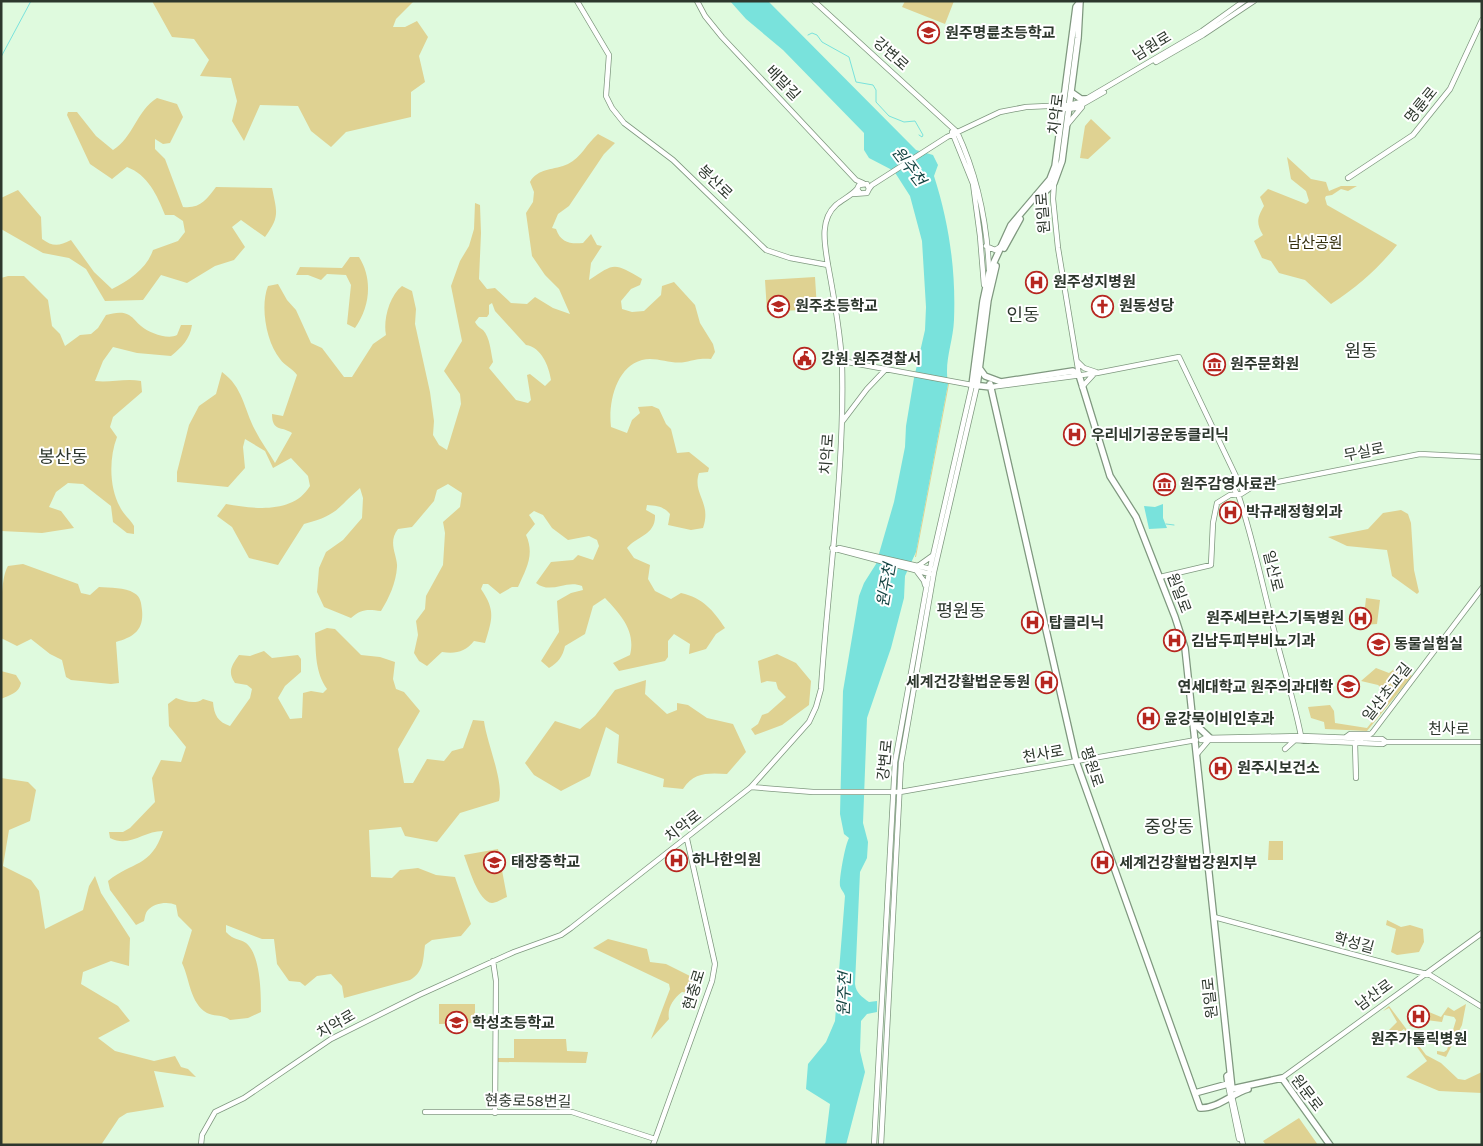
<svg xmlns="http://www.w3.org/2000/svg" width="1483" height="1146" font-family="Karla,'Noto Sans KR',sans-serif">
<rect width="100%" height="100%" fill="#dffade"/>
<path fill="#dfd292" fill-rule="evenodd" d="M152,1H414L396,19L393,27H405L417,21L428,37L419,56L425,82L411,92V117L346,132L331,147L311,131L298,106L260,105L244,141L232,121L237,101L231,78L200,76L209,60L194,39L172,37Z
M905,1H954L945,24L902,7Z
M157,98L177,104L183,117L170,143L163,144L155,139V149L165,159L183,207C200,209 207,199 216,187L272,188C277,212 280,217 265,237L241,220L232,227L245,247L234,260L215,266L187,283L161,275L143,300L105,301L86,269L69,258L43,253L1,229V198L18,190L41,217L42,239C53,247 59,246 71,240L94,272L112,289C130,280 147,268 153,250L178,241L185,232L183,221L174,215H165C157,195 148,175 127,167L112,179L90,164L67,115L68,112H77L96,136L113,150C133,138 137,110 157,98Z
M1091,119L1111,138L1088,159L1080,158L1085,126Z
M598,134L615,143L604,154L569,206L558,214L552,228L556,229C561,243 570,244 583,243L591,234L597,245L602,246L591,263L589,280C615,263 613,262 642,279L640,285L631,289L621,301L622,309L632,312L644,311L661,295L662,286L674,282L695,305L700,323L713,344L715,352L711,359C700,358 695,360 685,362C671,365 656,356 642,360C616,367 608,403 611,427L627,433L632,420L640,413L638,407L652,406L659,409L666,424L671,429L677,453L689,452L709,468L708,472L699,473C692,494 712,502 703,528L691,530L668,525L670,514C663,506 657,506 647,505L646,510L655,515C656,535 637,536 627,548L634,558L650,565L648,579L655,591L671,599L681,593C703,598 713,610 725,628L716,634L706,649L689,654L690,644L674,634L668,641V657L665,661L619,671L613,663L630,655C636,631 621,615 605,598L593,606L585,634L565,646C563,656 558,663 549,668L541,661L559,632L557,601L571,593L583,590L582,586C566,579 551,595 536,583L551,562L573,560L578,555L593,560L599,546L597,540L589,536L568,540L552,528L543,515L534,511L529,515L535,524L526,535C535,555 526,569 518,587H512L500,594L488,584H483L481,589C496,611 492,619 485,643L474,641C465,652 456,654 442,652L427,666L419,661L414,653L418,635L416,621L425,609L426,596L443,565L445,533L443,522L460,507L462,493L448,484L437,490L434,501L412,527L398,529C387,543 398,556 397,567C396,583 389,598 381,611C367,609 361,609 351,618L324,607L317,592L319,568L326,552L343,540L362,518L363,498L360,488C336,509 338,515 304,524L278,565L249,558L232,527L217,516L226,504C255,509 293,514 310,486L308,476L291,458L273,468L265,451L245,439L243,447L245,468L228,487L177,482V472L189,425L199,406L216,394L222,372C243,387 244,409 255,430C261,442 269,452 275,463L292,433C282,426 272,432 272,414L283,416L297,375C292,368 285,366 280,359C266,342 260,306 268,286L278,284L287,300L296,310L311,343L322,348L344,377H352L373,344L386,335C383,321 389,296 402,286L412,291L416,309L415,324L430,392L434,421L433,435L439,445L447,450L461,404L460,394L444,371L462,341L451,286L460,261L469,246L474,229L475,203L480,205L481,233L479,279L487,289L495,288L511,303L527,304L535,297L553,308L570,314L559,289L545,275L532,256L526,213L533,202L534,192L530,182C537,168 555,170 568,164C581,158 587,143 598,134ZM492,303L495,311L526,345C541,347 549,366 551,380L545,386L530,374L527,375L531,400L528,403L516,400L489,368L493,362C491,353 490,337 483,330C479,327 478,327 475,322L479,317H487L489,314V305Z
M1287,157L1311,179L1326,182L1329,191L1341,186H1357L1348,191L1341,189L1332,195L1326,196L1325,198L1327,205L1397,245C1377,270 1357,287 1331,304L1305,280L1279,273L1271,261L1262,258L1254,241L1263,235C1256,223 1257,218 1264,206L1260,197L1268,189L1306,204L1309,201L1306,191L1291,179Z
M350,257H359C373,279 370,307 355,328L347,324L351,285L346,275L327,274L321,280L308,275H296L300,267L342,268Z
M8,276H24L48,300L52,326L60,334L65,346L80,335L91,334L98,328L106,315C114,313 122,311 129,315C134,318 137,323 141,326C149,333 168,340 177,335L181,325H192C190,339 182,347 171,356L137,353L113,347L103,361L95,381C110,383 125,378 141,381L142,392L113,417L110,427L117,437C109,458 109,487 120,507C123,514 130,519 134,526V534L127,533L113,522L111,506L83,484L68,483L56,492L49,507L61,511L74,528L42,533L1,531V278Z
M815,277L817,309L767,312L765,280Z
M948,384H949L916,557H915Z
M1401,510L1408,514L1411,523L1414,570L1419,592L1417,594L1392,576L1387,550L1347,546L1328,537L1368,529L1383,513Z
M23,564L78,584L81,593L90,595L99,587C110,588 125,587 134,593C141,597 141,603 142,610C144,630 134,637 116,642L119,683L111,684L71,680L66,677L62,660L50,654L31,639L17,646L1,638C1,621 0,578 8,566Z
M1366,598L1380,600L1377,624L1363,625Z
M327,628L335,629L361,655L380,657L395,662L393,679L396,689L404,692L420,711L398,749L404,783H413L427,759L444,761L452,751L463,748L473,720L484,721C487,744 504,781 499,801L460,813L437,842L405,836L401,827L369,830L371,877L392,878L400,870L418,868L436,875L455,877L471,924L461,936L432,940L425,945C423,960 424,972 410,980L344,998L342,986L331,974L317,976L305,986L300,982L289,981L277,964L274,939H262L226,925V932C234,941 239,938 246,943C261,955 261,995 261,1012L248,1018L230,1020C222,1014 215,1017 207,1013C190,1003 190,980 182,963L192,930L178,916L176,905C168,901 154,903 148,910C145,913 145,918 144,921L136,925L110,890L108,881C132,861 151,868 163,831C143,831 130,848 110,838L109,832H123L130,828L155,802L152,778L161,760L181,762L186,747L169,726L168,704L176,698C185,701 195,705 203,699L213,702C214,715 218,722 230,726L250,698L252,689L247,685L235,683C227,672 232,665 239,655L250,656L264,651L272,658L298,655L301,659V672L285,686L278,698L290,719L302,718L303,693L311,691L323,693L327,689C315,672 316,653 315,633Z
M777,654L796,663L811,681L809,705L782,725L755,735L751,729L758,724L762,715L768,713L786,697L778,689L776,682L767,681L761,683L758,661Z
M1398,666L1412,676L1367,731L1325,729L1324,722L1311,718L1308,707L1330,705L1334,711L1335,723L1367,728L1383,708L1380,704L1386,692L1378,685L1361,681L1376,668L1389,673Z
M1,671L16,675L21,683C19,693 10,695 1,699Z
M646,680L645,694L667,714L677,710V703L688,705L707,718L733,724L746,752L727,774C708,773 694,772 683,789L663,787L664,779L617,763L619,735L606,727L590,776L561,791L534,775L525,763L555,721L580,729L595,716L615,690Z
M1,778L28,782L36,790L30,821L9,830L3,866L31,880L39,891L45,929L83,910L89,886L95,876L101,893L130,938L129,966L111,961L83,972L81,984L118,1006L130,1021L98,1038L115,1051L154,1061L175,1056L181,1067L188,1069L196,1077L154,1071L164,1107L127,1113L119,1118L101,1145H1Z
M1269,841H1283V860H1268Z
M498,849L507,897C502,899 496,903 492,903C478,902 468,865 464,855Z
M1387,920L1401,927L1410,925L1423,929L1424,942L1419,952L1397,955L1391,952L1396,929L1386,925Z
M608,939L647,949L650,962L666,964L700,981L694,994L682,992C673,999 667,1008 669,1019L651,1039L670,989L669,984L593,948Z
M475,1004V1023L439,1024V1004Z
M1466,1004L1462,1025L1446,1057L1437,1054V1051L1444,1052L1447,1050L1456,1020L1454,1017L1444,1015L1442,1022L1426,1020L1414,1027L1409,1026L1429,1012L1441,1017L1448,1007L1454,1011Z
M1389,1006L1426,1055L1441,1063L1458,1079L1465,1080L1482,1072V1093L1439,1091L1406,1077L1427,1061L1404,1029L1391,1038L1386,1033L1397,1022L1389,1008L1383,1011Z
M514,1039H566L567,1051L588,1052L586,1063L498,1062V1058H514Z
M1299,1118L1318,1145H1266L1263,1141Z"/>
<path fill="#79e2dc" d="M730,1H768L916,150L933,155L938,165L934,176C949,223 956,270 954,320C953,343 944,360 948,384L916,552L905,576L904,598L891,648L867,718L863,823L868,842L867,858L860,872L855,984C856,993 862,997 869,1002L877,1001V1012L867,1014L861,1021L860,1051L865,1072L846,1145H825L830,1104L806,1089L808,1064L826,1042L835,1021L845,896C844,892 841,890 840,886C839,879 845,845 849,838L844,834L840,814L843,691L859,596L864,583L876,564L894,502L905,447L906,426L914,378L925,330L926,307L922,241L910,196L894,171L869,158L864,150V133L783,50L746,19Z
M1163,504V518L1167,528L1149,529L1144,506L1155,507Z"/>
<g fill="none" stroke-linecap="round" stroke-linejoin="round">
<path stroke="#79e2dc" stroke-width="1" d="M808,35L812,33L817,35L822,42L849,57L856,82L873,85L876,90V102L889,116L904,122L915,121L923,135L922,137L919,135
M1,57L31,1
M1166,524L1174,525"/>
<defs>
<path id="minor" d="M697,1L705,16L722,37L856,180L863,183
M814,1L957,132C977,175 987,223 989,270
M1156,62L1203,35L1254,1
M1066,109L1076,108L1104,92
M1067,125L1082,107
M952,132L973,184L980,236L984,285
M1348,178L1413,135L1450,89L1482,20
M1054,183L1053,199L1058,248L1079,375
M869,189L872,185L947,137L1000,112L1026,107L1069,105L1081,102L1202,31L1244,1
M853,194L867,193L869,189L867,184L859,185L857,189L860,193
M986,246L995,250L1000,247
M828,265C825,246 819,220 836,205C843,199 851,196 857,189
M842,361L972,385L929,573L895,762L874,1145
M1077,361L1084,368L1096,372
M991,387L1097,373L1179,357L1243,491
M1082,387L1093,375
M842,422L867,389L886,369
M1237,494L1234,489L1237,480
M1238,494C1253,538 1262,584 1274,630C1283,667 1295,703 1302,741
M832,548L930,574
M839,548L931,569
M918,566L932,556
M915,569L924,581L925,585
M1160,577L1211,565L1213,523L1217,503L1230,495L1241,494L1252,487L1420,454L1482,457
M1346,737L1350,734H1369
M1201,740L1205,738L1301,736L1382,739L1386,742H1482
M1201,740H1291L1383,744L1386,742
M1285,749L1295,740
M1197,754L1208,741
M1356,778L1355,743L1372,733L1482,588
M751,787L813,792H900L1196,740
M1214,917L1430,975L1482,1007
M493,961L496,981L495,1113
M1282,1078L1482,933
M1228,1085L1239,1139
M1230,1087L1243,1145
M425,1112H572L655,1139
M201,1145L202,1135L215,1112L244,1098L331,1039L419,995L514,952L561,935L571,928L751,787L809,722L816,707L821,689C828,581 845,471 842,363C840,330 834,297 828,265L790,258L766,250L673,160L624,123L612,108L606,96L609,55L577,1
M653,1145L712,981L715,964L687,839
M881,1145L901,763L934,572L977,386"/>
<path id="major" d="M1071,92L1081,99H1087
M1037,199L1054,183L1062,161L1078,38L1080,1
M1004,248L1020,219
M980,369L985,376L1001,382L1073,371L1079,375L1110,476L1136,517L1175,617L1185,648L1232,1089L1282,1078L1330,1145
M990,384L1076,761L1200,1108C1217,1109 1233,1093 1248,1089
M977,386L988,300L996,266
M991,387L972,385L983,301L989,273L1011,225L1050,179L1055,166L1076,7L1080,2
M1195,724L1210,738
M1195,1093L1228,1084L1227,1076L1230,1074"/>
</defs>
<use href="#minor" stroke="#7f987f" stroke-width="6"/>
<use href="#major" stroke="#7f987f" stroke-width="8"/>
<use href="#minor" stroke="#fff" stroke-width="4.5"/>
<use href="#major" stroke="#fff" stroke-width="5.5"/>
</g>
<defs>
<symbol id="school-ring" viewBox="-11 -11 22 22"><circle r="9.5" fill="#fff" stroke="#b62720" stroke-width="1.5"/><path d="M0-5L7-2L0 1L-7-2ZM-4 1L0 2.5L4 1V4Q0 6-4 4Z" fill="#b62720"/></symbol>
<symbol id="hospital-ring" viewBox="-11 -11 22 22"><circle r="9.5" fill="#fff" stroke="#b62720" stroke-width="1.5"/><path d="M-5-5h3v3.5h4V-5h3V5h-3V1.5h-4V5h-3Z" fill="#b62720"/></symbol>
<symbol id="church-ring" viewBox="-11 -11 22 22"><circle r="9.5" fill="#fff" stroke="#b62720" stroke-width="1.5"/><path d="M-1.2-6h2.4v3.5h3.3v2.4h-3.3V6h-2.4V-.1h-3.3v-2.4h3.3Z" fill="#b62720"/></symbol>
<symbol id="civic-ring" viewBox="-11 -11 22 22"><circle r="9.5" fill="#fff" stroke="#b62720" stroke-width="1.5"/><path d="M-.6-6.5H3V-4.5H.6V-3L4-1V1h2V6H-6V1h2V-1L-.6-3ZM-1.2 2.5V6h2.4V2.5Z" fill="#b62720"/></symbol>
<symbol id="museum-ring" viewBox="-11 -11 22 22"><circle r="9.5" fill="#fff" stroke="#b62720" stroke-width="1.5"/><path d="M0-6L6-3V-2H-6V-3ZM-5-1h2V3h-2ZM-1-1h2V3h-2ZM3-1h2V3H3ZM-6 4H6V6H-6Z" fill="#b62720"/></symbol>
<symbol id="university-ring" viewBox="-11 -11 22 22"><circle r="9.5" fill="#fff" stroke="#b62720" stroke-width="1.5"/><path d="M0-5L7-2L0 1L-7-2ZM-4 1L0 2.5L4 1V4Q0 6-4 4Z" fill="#b62720"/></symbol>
</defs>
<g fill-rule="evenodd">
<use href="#school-ring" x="916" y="20" width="25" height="25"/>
<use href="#hospital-ring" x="1024" y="270" width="25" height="25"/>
<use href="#school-ring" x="766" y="294" width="25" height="25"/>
<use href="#church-ring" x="1090" y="294" width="25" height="25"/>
<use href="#civic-ring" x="792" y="346" width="25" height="25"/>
<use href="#museum-ring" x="1202" y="352" width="25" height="25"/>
<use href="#hospital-ring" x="1062" y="422" width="25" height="25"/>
<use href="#museum-ring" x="1152" y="472" width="25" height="25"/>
<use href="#hospital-ring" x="1218" y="500" width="25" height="25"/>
<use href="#hospital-ring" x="1348" y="606" width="25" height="25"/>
<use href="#hospital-ring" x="1020" y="610" width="25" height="25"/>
<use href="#hospital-ring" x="1162" y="628" width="25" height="25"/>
<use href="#university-ring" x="1366" y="632" width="25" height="25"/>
<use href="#hospital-ring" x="1034" y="670" width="25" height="25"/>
<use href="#university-ring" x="1336" y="674" width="25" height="25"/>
<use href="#hospital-ring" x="1136" y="706" width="25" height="25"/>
<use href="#hospital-ring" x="1208" y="756" width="25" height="25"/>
<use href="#hospital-ring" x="664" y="848" width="25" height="25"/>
<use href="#school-ring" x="482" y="850" width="25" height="25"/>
<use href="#hospital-ring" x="1090" y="850" width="25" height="25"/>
<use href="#hospital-ring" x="1406" y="1004" width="25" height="25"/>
<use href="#school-ring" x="444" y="1010" width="25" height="25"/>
</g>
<g text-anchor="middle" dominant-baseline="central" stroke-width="4" stroke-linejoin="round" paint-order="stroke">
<g font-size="15" font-weight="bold" fill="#2d372d" stroke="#fff" text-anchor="start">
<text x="945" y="33">원주명륜초등학교</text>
<text x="1053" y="282">원주성지병원</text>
<text x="795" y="306">원주초등학교</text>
<text x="1119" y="306">원동성당</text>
<text x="821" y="359">강원 원주경찰서</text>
<text x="1230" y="364">원주문화원</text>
<text x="1091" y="435">우리네기공운동클리닉</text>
<text x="1180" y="484">원주감영사료관</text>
<text x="1246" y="512">박규래정형외과</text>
<text x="1344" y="618" text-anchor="end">원주세브란스기독병원</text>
<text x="1049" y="623">탑클리닉</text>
<text x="1191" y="641">김남두피부비뇨기과</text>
<text x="1394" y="644">동물실험실</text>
<text x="1030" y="682" text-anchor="end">세계건강활법운동원</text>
<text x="1333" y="687" text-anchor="end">연세대학교 원주의과대학</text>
<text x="1164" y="719">윤강묵이비인후과</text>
<text x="1237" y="768">원주시보건소</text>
<text x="692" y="860">하나한의원</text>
<text x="511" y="862">태장중학교</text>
<text x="1119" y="863">세계건강활법강원지부</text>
<text x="472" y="1023">학성초등학교</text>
<text x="1419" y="1039" text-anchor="middle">원주가톨릭병원</text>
</g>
<g font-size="15" fill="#2d372d" stroke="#fff">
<text transform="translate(1152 46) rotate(-31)">남원로</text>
<text transform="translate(891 54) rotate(42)">강변로</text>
<text transform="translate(783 83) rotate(46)">배말길</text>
<text transform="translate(1421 105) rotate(-51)">명륜로</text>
<text transform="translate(1056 114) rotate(-83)">치악로</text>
<text transform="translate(715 182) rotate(44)">봉산로</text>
<text transform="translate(1043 213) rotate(-94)">원일로</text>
<text transform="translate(1364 452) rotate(-11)">무실로</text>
<text transform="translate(827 454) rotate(-86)">치악로</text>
<text transform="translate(1273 571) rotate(76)">일산로</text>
<text transform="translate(1179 593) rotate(69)">원일로</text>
<text transform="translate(1387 692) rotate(-52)">일산초교길</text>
<text x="1449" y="729">천사로</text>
<text transform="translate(1043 754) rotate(-10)">천사로</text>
<text transform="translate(885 760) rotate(-84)">강변로</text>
<text transform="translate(1092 767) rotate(72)">평원로</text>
<text transform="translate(683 826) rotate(-38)">치악로</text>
<text transform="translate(1354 943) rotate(15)">학성길</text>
<text transform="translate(694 990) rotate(-73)">현충로</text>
<text transform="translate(1374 995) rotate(-36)">남산로</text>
<text transform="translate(1210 998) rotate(-96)">원일로</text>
<text transform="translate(336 1024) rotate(-30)">치악로</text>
<text transform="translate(1307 1093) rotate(53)">원문로</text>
<text transform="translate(528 1101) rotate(1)">현충로58번길</text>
</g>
<g font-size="15" fill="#352f0d" stroke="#fff">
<text x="1315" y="243">남산공원</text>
</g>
<g font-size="16" font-style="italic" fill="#144442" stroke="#fff">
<text transform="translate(909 166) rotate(53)">원주천</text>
<text transform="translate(886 585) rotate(-80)">원주천</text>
<text transform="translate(844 994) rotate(-88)">원주천</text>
</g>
<g font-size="18" fill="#2d372d" stroke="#fff">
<text x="1023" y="315">인동</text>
<text x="1361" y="351">원동</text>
<text x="63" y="457">봉산동</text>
<text x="961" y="611">평원동</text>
<text x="1169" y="827">중앙동</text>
</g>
</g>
<rect width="1483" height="1146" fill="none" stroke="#2d372d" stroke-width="5"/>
</svg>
